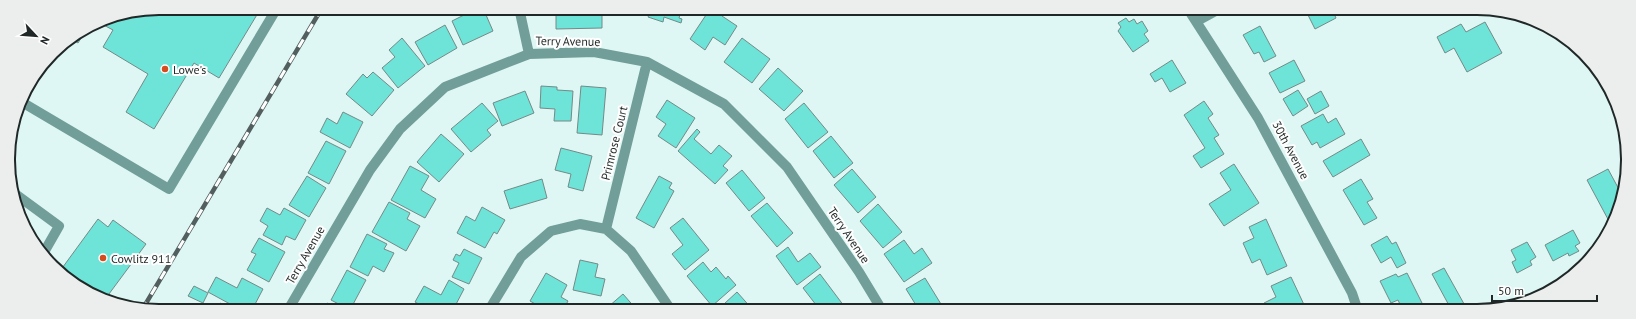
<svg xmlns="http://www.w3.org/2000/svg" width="1636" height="319" viewBox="0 0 1636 319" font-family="'PT Sans',sans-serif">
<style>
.building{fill:#6ee3d8;stroke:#748a87}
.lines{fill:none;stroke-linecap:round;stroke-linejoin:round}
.minor{stroke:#729e9a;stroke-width:10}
.rail-casing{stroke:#525f5e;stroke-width:4.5}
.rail{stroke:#fefefe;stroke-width:3;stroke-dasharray:9;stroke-linecap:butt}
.poi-dot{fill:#d54d1f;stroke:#fefefe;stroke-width:1.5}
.labels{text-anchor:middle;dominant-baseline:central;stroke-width:4;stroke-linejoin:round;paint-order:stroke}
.street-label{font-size:12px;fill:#1f2827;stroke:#fefefe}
.poi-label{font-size:12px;fill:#1f2827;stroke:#fefefe;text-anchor:start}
.rim{fill:none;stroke:#1f2827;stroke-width:2}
</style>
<rect width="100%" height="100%" fill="#dff7f4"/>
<path class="building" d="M160 8H261L219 78 194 63 154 129 126 112 148 74 103 47 113 30 98 22 102 19Z
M478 8H483L493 31 463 45 452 21Z
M556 8H602V28L556 29Z
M652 8H682L679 18 682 19 681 23 664 17 663 22 648 17Z
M710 9H724L726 10 722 16 737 26 725 45 713 37 705 50 690 39Z
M1305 9H1332L1336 18 1315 29Z
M1126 18 1129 22 1134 19 1137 24 1142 21 1148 31 1144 34 1149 41 1133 52 1118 31 1121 27 1118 23Z
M1485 22 1502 53 1467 72 1454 48 1445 53 1437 37 1461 24 1466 32Z
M445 25 457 48 428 65 415 42Z
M1260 26 1276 56 1264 62 1259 52 1254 54 1243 35Z
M86 30 78 43 72 39Z
M402 38 425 66 398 88 382 68 395 57 389 50Z
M742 38 770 59 752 83 724 62Z
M1172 60 1186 83 1170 92 1162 78 1155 82 1150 74Z
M1294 60 1305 81 1280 93 1269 73Z
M778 68 803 91 784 111 759 89Z
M373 72 394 90 372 116 346 94 363 74 367 78Z
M541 86 557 87V90L573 91 571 121H554L555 109 540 108Z
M581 86 606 88 602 135 577 133Z
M1298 90 1308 106 1293 116 1283 99Z
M525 91 534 113 502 126 493 103Z
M1321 91 1329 106 1315 114 1307 99Z
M667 100 695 118 676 148 658 136 666 124 656 117Z
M1204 101 1213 114 1208 118 1219 135 1214 138 1224 154 1201 168 1193 156 1205 148 1184 115Z
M482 103 498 121 487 130 491 135 471 152 451 129Z
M804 103 828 132 808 148 785 119Z
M343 112 363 122 350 148 320 132 327 118 337 124Z
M1323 114 1328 123 1336 118 1345 134 1320 148 1317 142 1312 145 1301 126Z
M697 129 700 132 694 139 711 154 719 145 732 156 723 166 728 170 715 184 678 151Z
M441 134 464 154 439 182 417 162Z
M831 136 853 163 834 178 813 151Z
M1361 139 1370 155 1333 177 1323 161Z
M326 141 346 151 329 184 308 173Z
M561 148 592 156 583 191 568 187 571 174 555 170Z
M1234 164 1259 203 1224 226 1209 204 1231 190 1220 173Z
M410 166 429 176 421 190 436 199 425 218 391 200Z
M852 169 876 197 858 213 834 185Z
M1608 169 1622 195 1617 205 1618 207 1614 220 1610 223 1587 180Z
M742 170 765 198 749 211 726 183Z
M307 176 326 188 309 217 289 205Z
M659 176 672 183 669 188 674 191 654 228 636 218Z
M542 179 547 198 510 209 504 191Z
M1361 179 1373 199 1367 202 1377 218 1364 225 1343 190Z
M389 202 410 213 407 219 420 226 406 251 372 232Z
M767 203 793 233 777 247 751 216Z
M878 204 902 232 883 248 860 221Z
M482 207 505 220 497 234 494 232 485 248 457 233 466 216 475 221Z
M267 208 280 215 284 208 306 220 295 240 286 236 282 245 263 235 268 226 260 221Z
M683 218 709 250 685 270 672 254 683 245 670 228Z
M98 219 108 227 113 220 146 244 106 298 84 291 60 271Z
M1266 219 1287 266 1267 275 1260 259 1252 263 1243 243 1254 238 1249 227Z
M1573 230 1580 243 1575 246 1579 251 1569 256 1568 253 1553 261 1545 245Z
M367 234 387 244 384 249 394 253 384 272 373 266 368 276 350 267Z
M1387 236 1392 244 1396 242 1406 263 1397 268 1391 257 1381 263 1371 245Z
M259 238 285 252 269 282 247 270 256 254 251 252Z
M904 240 914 254 922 248 932 263 904 282 884 254Z
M1527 242 1536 257 1530 261 1532 265 1517 273 1512 262 1516 260 1511 250Z
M788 247 798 262 810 253 821 267 797 285 776 256Z
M464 249 482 258 469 284 452 277 459 263 453 260 456 254 460 256Z
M580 260 598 264 595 277 605 279 601 296 573 290Z
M703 262 711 272 716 267 726 279 728 276 736 285 712 306 687 276Z
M1444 268 1468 311H1452L1432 274Z
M347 270 366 280 350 310 331 300Z
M546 273 567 285 561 297 568 301 563 310H546L530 301Z
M1407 273 1422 303 1403 311 1398 300 1391 303 1380 281 1396 274 1398 277Z
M820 274 844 306 839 310H820L803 288Z
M216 277 237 288 242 278 263 289 252 310H241L208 292Z
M1291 277 1307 311H1267L1264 303 1276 297 1271 286Z
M925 278 944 309 941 310H919L906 289Z
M449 280 464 289 453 310H430L415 302 424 286 441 295Z
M194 286 208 293 203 303 188 296Z
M737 292 753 310H729L724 304Z
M623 294 637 310H610L608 307Z
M220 303 232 310H217Z
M327 303 340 310H324Z
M196 305 203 310H193Z
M526 306 533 310H524Z"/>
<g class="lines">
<path class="minor" d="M519 8 529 54
M1188 9 1258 118 1352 293 1358 311
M1197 21 1219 9
M20 101 169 189 277 8
M14 193 59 226 43 254
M606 229 647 62
M288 310 370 170 400 129 445 87 529 54 594 52 647 62 724 104 787 167 859 272 882 310
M489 310 521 257 551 231 580 224 606 229 631 251 671 310"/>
<defs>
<path id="rail" d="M142 310 322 8"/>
</defs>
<use href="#rail" class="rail-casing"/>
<use href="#rail" class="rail"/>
</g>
<g class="poi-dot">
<circle cx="165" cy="69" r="4"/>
<circle cx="103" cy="258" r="4"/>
</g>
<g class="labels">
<g class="street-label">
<text transform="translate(568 41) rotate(1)">Terry Avenue</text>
<text transform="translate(614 143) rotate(-76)">Primrose Court</text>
<text transform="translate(1291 150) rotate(62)">30th Avenue</text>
<text transform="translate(849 235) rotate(56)">Terry Avenue</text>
<text transform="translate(305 255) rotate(-60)">Terry Avenue</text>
</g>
<g class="poi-label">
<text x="173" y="69">Lowe's</text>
<text x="111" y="258">Cowlitz 911</text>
</g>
</g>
<path d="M0 0H1636V319H0ZM159 15H1477A144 144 0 0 1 1621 159V160A144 144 0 0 1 1477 304H159A144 144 0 0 1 15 160V159A144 144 0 0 1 159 15Z" fill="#eceded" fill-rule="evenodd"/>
<path class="rim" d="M159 15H1477A144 144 0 0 1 1621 159V160A144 144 0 0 1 1477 304H159A144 144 0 0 1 15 160V159A144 144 0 0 1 159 15Z"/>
<g transform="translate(36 36) rotate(116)" stroke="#fefefe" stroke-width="3" paint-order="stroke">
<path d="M0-3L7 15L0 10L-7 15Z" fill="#1f2827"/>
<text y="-6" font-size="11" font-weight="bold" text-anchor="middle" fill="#1f2827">N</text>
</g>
<path d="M1492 295v6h105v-6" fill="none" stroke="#1f2827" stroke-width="2"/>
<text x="1498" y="295" font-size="12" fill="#1f2827" stroke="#fefefe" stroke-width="3" paint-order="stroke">50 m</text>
</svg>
